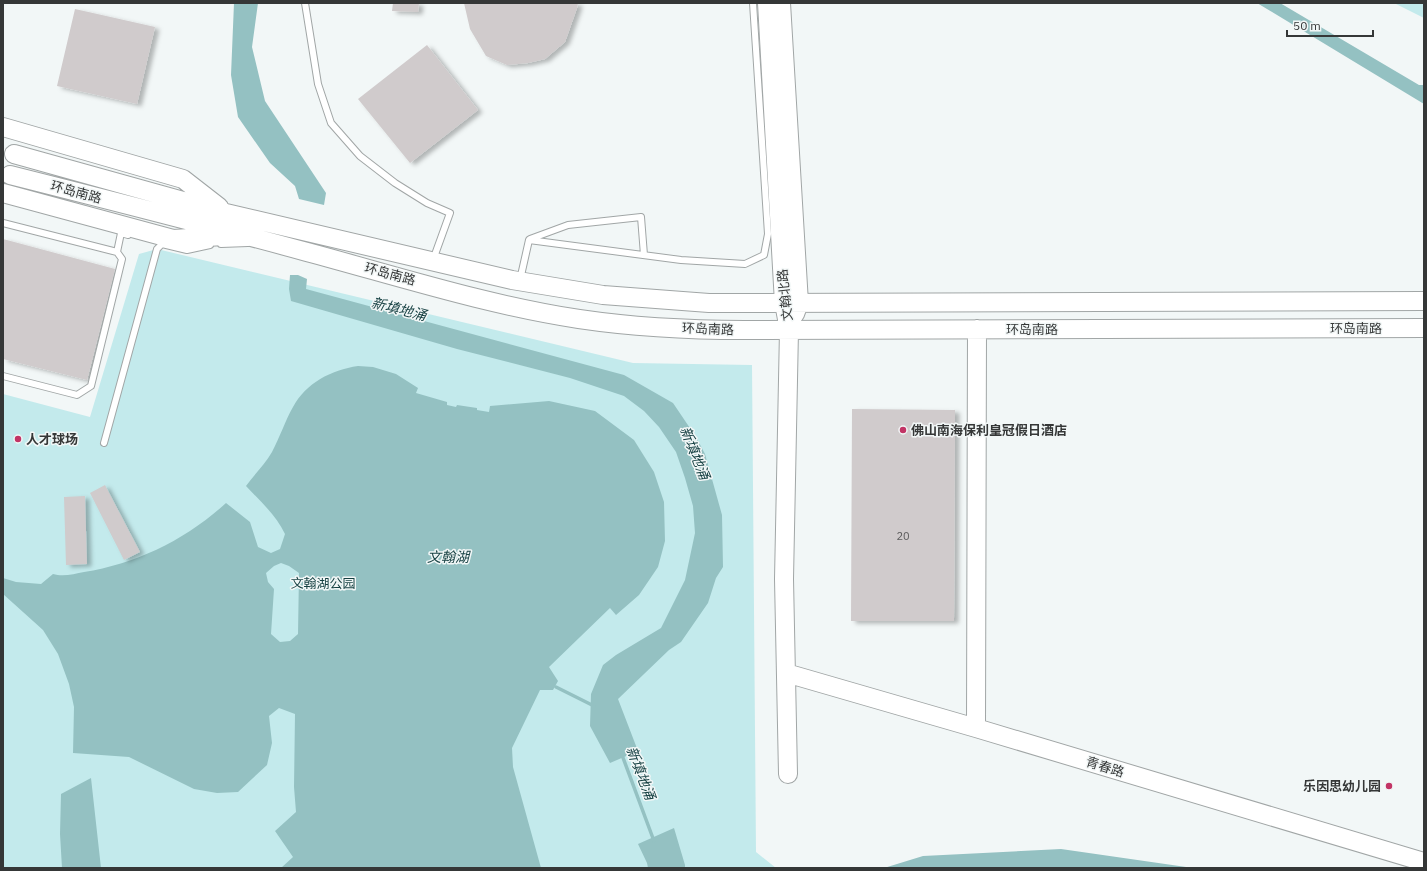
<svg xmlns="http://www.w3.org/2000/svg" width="1427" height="871" viewBox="0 0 1427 871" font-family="'IBM Plex Sans','Noto Sans SC',sans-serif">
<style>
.green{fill:#c3eaec}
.water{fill:#94c1c2;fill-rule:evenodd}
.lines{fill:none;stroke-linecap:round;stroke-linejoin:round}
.stream{stroke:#94c1c2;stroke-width:3.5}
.building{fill:#d0cbcc;filter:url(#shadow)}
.lane-casing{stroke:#a1a6a6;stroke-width:8}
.secondary-casing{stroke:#a1a6a6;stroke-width:20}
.lane{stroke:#fff;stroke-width:6}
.secondary{stroke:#fff;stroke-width:18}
.poi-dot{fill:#c23465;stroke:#f2f7f7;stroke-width:1.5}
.labels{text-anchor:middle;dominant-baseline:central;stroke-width:3;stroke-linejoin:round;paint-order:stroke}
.number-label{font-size:11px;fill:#5c5c5c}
.street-label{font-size:13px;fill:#353737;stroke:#f2f7f7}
.poi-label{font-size:13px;font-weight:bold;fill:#353737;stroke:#f2f7f7;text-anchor:start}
.park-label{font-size:13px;fill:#143f40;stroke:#f2f7f7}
.water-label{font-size:14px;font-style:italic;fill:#194345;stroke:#f2f7f7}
</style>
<defs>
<filter id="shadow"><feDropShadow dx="4.5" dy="2.5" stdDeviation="2" flood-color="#0004"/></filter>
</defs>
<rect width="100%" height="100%" fill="#f2f7f7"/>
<path class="green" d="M1394 3H1424V18Z
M157 249 633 363 752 365 756 852 776 868H3V394L90 417 139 254Z"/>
<path class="water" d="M234 3H258L252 47 265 101 326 193 324 205 299 199 295 186 270 163 238 117 231 75Z
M1257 3H1280L1419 85H1424V104Z
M290 275H298L307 279 306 289 624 375 673 403 696 437 705 454 722 515 723 567 716 578 708 603 681 642 669 650 618 699 638 751 610 763 590 726 591 694 603 665 616 655 661 628 685 580 695 533 693 506 685 478 676 452 659 427 644 411 624 396 570 378 457 349 291 301 289 289Z
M358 366 373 367 396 374 418 388 416 393 447 402V405L456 407 457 405 477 408V410L489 412 490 406 549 401 595 411 634 440 654 472 664 502 665 541 658 567 639 595 616 615 610 608 549 667 558 681 553 690H540L512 748 513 767 541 868H281L293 857 275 831 296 812 294 787 295 714 279 708 269 716 272 743 267 765 238 792 217 793 194 789 129 757 73 753 74 707 69 684 58 654 43 630 3 594V578L16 582 41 584 53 574C63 577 74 574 84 572 136 564 187 539 226 503L250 522 258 547 271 553 280 549 285 534C276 515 260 501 246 486 254 475 265 464 272 452 280 437 285 421 293 407 306 383 331 370 358 366ZM281 563 289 566 299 573 298 634 290 641 280 642 271 634 274 589 268 582 266 573 274 566Z
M91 778 101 868H62L60 834 61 794Z
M674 828 685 865V868H648L647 863 638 844Z
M1061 849 1193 868H884L923 856Z"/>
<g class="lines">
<path class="stream" d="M556 687 594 706
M622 755 654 841"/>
</g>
<path class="building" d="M393 3H419L418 12 392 11Z
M464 3H578L577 8 565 42 545 59 528 63 507 65 486 56 470 29Z
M75 9 155 27 137 104 57 86Z
M427 45 478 110 410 163 358 99Z
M3 239 115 269 87 380 3 359Z
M852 409 955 410 954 621H851Z
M105 485 140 552 124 560 90 493Z
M85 496 87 564 66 565 64 497Z"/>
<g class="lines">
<defs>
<path id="lane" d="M305 3 318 84 331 123 360 156 395 183 427 203 450 213 433 260
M3 223 117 252 122 259 91 386 77 395 3 376
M530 239 568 225 641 217 644 255
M221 244 248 243
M117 252 121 233 128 235
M520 280 529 240 681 260 745 264 764 255 768 234 753 3
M104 443 157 249 162 244 187 250 210 245"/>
<path id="secondary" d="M767 3 784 303 789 330 784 579 788 774
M781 3 799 303 795 314
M3 127 183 179 219 207
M14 154 226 213 512 280 603 295 709 303H761L1424 301
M10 175C109 200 208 225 307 252 397 276 487 305 579 319 633 327 689 330 744 330L1424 328
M3 193 173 239 224 236
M786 673 976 728 1424 862
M976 728 977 329"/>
</defs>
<use href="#lane" class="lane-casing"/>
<use href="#secondary" class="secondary-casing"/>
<use href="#lane" class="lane"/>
<use href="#secondary" class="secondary"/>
</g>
<g class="poi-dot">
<circle cx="903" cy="430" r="4"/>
<circle cx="18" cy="439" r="4"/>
<circle cx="1389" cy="786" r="4"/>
</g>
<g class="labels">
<g class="number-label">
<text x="903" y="536">20</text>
</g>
<g class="street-label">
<text transform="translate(76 192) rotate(15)">环岛南路</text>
<text transform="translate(390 274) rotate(15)">环岛南路</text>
<text transform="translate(785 295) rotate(-96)">文翰北路</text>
<text x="1356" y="328">环岛南路</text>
<text transform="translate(708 329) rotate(2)">环岛南路</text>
<text x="1032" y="329">环岛南路</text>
<text transform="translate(1105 767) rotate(17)">青春路</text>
</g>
<g class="poi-label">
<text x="911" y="430">佛山南海保利皇冠假日酒店</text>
<text x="26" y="439">人才球场</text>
<text x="1381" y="786" text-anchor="end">乐因思幼儿园</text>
</g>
<g class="park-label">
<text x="323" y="583">文翰湖公园</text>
</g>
<g class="water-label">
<text transform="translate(399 309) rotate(14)">新填地涌</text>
<text transform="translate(695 453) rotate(68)">新填地涌</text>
<text x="448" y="557">文翰湖</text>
<text transform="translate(641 773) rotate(69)">新填地涌</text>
</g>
</g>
<rect width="1427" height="871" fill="none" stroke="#353737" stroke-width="8"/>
<path d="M1287 30v6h86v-6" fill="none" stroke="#353737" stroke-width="2"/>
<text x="1293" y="30" font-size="12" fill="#353737" stroke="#f2f7f7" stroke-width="3" paint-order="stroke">50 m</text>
</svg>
